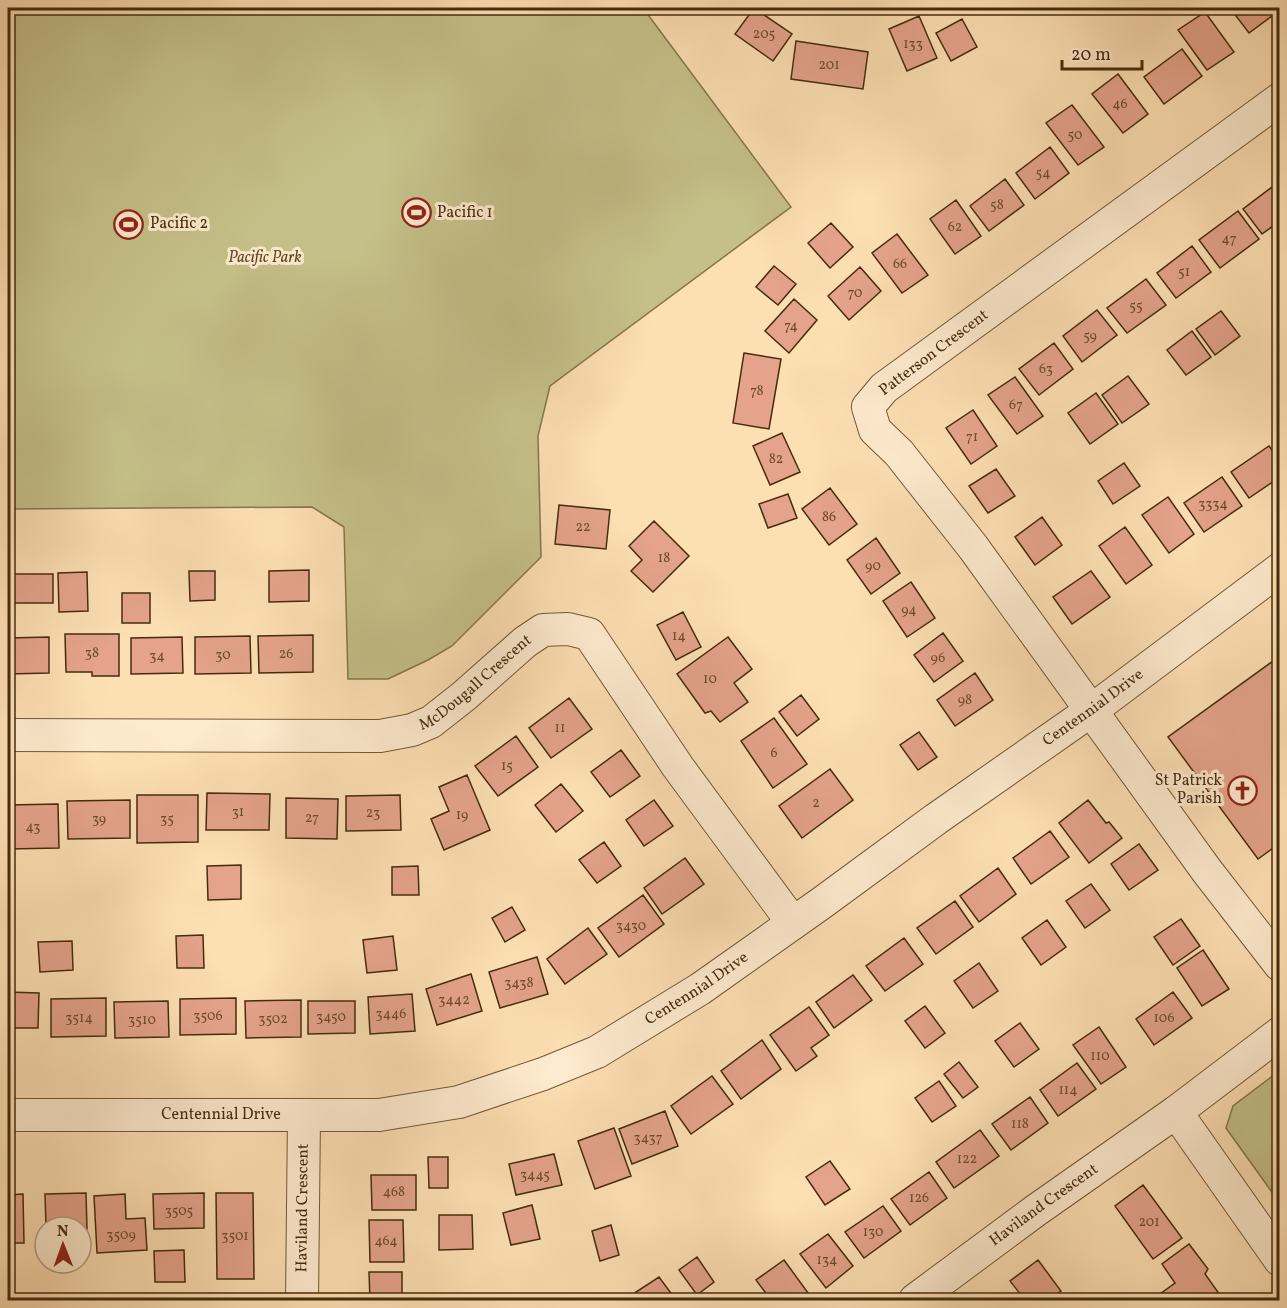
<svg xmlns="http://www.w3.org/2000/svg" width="1287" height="1308" viewBox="0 0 1287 1308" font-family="Vollkorn,serif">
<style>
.green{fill:#c5c089;stroke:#85764a;stroke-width:1.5}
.building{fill:#e4a38a;stroke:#452c0c;stroke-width:1.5}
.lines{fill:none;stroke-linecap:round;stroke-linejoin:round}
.street-casing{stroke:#735936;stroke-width:34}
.street{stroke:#feeace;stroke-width:32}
.labels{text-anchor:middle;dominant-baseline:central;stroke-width:6;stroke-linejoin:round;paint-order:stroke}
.number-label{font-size:14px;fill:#6d4a2c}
.poi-label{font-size:16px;fill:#452c0c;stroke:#feeace;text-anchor:start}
.park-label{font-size:16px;font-style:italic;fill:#5f4a25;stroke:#feeace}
.street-label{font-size:16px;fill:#452c0c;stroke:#feeace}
</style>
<rect width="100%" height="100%" fill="#fddfb4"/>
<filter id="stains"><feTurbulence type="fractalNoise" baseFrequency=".00333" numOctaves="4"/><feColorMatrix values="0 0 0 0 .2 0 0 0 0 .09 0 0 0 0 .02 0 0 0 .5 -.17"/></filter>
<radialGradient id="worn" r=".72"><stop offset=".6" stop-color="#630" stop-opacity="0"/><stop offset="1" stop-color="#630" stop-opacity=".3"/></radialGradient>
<path class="green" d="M8 8H643L791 207 550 386 538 436 541 557 452 646 428 660 388 679H348L344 527 312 507 8 509Z
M1279 1071V1202L1226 1128 1233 1106Z"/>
<path class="building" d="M754 8 792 34 773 61 735 34Z
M1230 8H1272L1276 13 1249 33Z
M1205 12 1234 52 1207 70 1178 30Z
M919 16 937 58 907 71 889 29Z
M962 19 977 47 951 61 936 33Z
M796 41 868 52 863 89 791 79Z
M1182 49 1202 76 1164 104 1144 77Z
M1118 74 1148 114 1123 133 1092 94Z
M1072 105 1104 147 1078 165 1046 123Z
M1050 147 1069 173 1035 199 1016 173Z
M1005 179 1024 205 989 231 970 206Z
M1280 181V221L1262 234 1243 209Z
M956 200 981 236 955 254 930 219Z
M1238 211 1259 239 1220 268 1199 240Z
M831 223 853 247 830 268 808 243Z
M897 234 928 275 902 293 872 253Z
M1192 246 1211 272 1176 298 1157 273Z
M774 266 796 284 778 305 756 287Z
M860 267 881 291 849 320 828 296Z
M1146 279 1166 305 1127 333 1107 308Z
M794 299 817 320 789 353 765 331Z
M1097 310 1117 335 1082 362 1063 336Z
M1221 311 1240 336 1215 355 1196 329Z
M1192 331 1211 357 1186 375 1167 350Z
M1054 343 1073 369 1039 395 1019 369Z
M744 353 781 359 769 429 733 423Z
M1128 376 1149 404 1122 423 1102 395Z
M1015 377 1043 416 1017 434 988 395Z
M1096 393 1118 424 1090 444 1068 413Z
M973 410 997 446 971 464 946 428Z
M782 433 800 472 770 485 753 446Z
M1269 446 1280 461V477L1249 498 1231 472Z
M1124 463 1140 486 1113 504 1098 481Z
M996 469 1015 496 988 513 969 486Z
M1222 477 1242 506 1204 532 1184 503Z
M830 488 857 524 829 545 802 509Z
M788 494 797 518 768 528 759 504Z
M1168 497 1194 534 1169 553 1142 515Z
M559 505 610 510 606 549 555 544Z
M1042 517 1062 545 1035 565 1015 537Z
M654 521 689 556 653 592 631 571 642 560 629 546Z
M1125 527 1152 565 1126 584 1099 546Z
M876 538 900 573 871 594 847 560Z
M309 570V601L269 602V571Z
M189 571H215V600L190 601Z
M1091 571 1110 597 1072 624 1053 597Z
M87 572 88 611 59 612 58 573Z
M14 574H53V603H14Z
M911 582 935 618 907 637 883 601Z
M122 593H150V623H122Z
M683 612 701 647 676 660 657 625Z
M943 633 963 661 934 682 914 655Z
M65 634H119V676H92V672H66Z
M313 635V672L259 673 258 636Z
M250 636 251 673 195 674V637Z
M49 637V673L8 674V638Z
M182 637 183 673 131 674V638Z
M728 637 752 669 734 683 748 702 720 722 711 711 705 713 677 674Z
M1280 656V843L1258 859 1168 737Z
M975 673 993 700 955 726 937 700Z
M801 695 819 719 797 736 779 712Z
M569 698 592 729 551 758 529 728Z
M774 718 807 764 773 788 741 741Z
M919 732 937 757 918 770 900 745Z
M516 736 538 767 498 796 475 766Z
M621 750 640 776 610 797 591 772Z
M830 769 853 800 802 838 779 806Z
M467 775 490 830 444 850 431 819 449 811 439 787Z
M561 784 583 811 556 832 535 805Z
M207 793 270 794 269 830H206Z
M137 795H198V842L137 843Z
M400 795 401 830 346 831V796Z
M286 798 338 799 337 839 286 838Z
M130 800V838L68 839 67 801Z
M654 800 673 826 644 846 626 820Z
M1088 800 1106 823 1109 822 1122 838 1089 863 1059 823Z
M58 804 59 848 8 849V805Z
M1050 831 1069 857 1031 884 1013 858Z
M604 842 621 866 597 883 579 860Z
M1139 844 1158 870 1129 890 1111 864Z
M685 858 704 884 662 914 644 888Z
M241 865V899L208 900 207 866Z
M418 866 419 895H392V867Z
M998 868 1016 894 979 922 960 896Z
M1091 884 1110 910 1085 928 1066 901Z
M643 895 664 924 619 957 598 928Z
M955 901 973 927 936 954 917 928Z
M512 907 525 930 505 942 492 918Z
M1181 919 1200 946 1173 965 1154 937Z
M1047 920 1066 947 1041 965 1022 938Z
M588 928 607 954 565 984 547 959Z
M203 935 204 968H177L176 936Z
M393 936 397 970 367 973 363 940Z
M904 938 923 964 885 991 866 966Z
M72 941 73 970 40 972 38 942Z
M1203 950 1229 989 1202 1006 1177 968Z
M537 957 548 994 500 1008 489 972Z
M979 963 998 991 973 1008 954 981Z
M471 974 482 1011 437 1025 426 989Z
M853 975 872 1000 834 1028 816 1002Z
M8 992 39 993 38 1028H8Z
M1173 992 1192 1018 1154 1045 1136 1019Z
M412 994 415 1031 370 1034 368 997Z
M106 998V1036L51 1037V999Z
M236 998V1034L180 1035V999Z
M301 1000V1037L246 1038 245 1001Z
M168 1001 169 1037 115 1038 114 1002Z
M308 1001H355V1033L308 1034Z
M925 1006 945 1033 925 1048 905 1021Z
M809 1007 829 1035 811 1048 817 1056 796 1071 770 1035Z
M1020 1023 1039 1049 1014 1067 995 1041Z
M1099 1027 1126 1067 1101 1084 1073 1045Z
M762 1040 781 1069 741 1099 721 1071Z
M959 1062 978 1087 963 1098 944 1074Z
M1077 1063 1096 1089 1058 1116 1040 1090Z
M712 1076 733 1104 691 1134 671 1106Z
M939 1081 956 1106 932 1122 915 1098Z
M1030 1097 1048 1123 1011 1150 992 1124Z
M665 1111 678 1146 632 1164 619 1129Z
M614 1128 631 1176 595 1189 578 1141Z
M980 1130 999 1156 954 1188 936 1162Z
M554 1154 562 1185 516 1195 509 1164Z
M428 1157H448V1188H429Z
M830 1161 850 1189 825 1205 806 1177Z
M929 1172 947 1198 910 1225 891 1199Z
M371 1175H416V1210H372Z
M1143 1185 1182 1238 1153 1259 1115 1206Z
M86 1193 87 1229H81V1227H46L45 1194Z
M204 1193V1228L154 1229 153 1194Z
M216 1193H253L254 1279H217Z
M23 1194 24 1243H8V1195Z
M125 1194 126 1219 145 1218 147 1250 97 1253 94 1196Z
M532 1205 540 1239 511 1245 503 1213Z
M883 1206 901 1231 864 1258 845 1232Z
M439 1215H472L473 1249 439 1250Z
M369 1220H403L404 1262H370Z
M611 1225 619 1255 600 1261 592 1231Z
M828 1234 853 1266 826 1288 800 1254Z
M1189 1244 1208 1269 1205 1274 1220 1295 1213 1300H1154L1153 1299 1175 1283 1162 1264Z
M184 1250 185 1282H155L154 1251Z
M8 1257H10V1272H8Z
M697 1257 714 1282 697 1295 679 1270Z
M784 1260 811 1297 806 1300H771L756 1280Z
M1038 1260 1061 1291 1048 1300H1025L1010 1281Z
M369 1272H402V1300H370Z
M659 1277 676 1300H638L633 1294Z"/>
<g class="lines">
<defs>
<g id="street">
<path d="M1280 99 884 388 868 407 875 430 899 453 973 547 1207 871 1280 965"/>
<path id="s1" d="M8 735 380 736 412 730 431 722 464 696 525 642 543 630 568 629 589 634 678 767 793 923"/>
<path d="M1176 1112 1280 1260"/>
<path id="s2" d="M8 1115H379L459 1102 543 1074 597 1052 700 989 823 902 936 819 1092 710 1280 569"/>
<path id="s3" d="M302 1300 304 1116"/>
<path id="s4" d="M915 1300 1035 1211 1176 1112 1280 1033"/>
</g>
</defs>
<use href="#street" class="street-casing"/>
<use href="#street" class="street"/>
</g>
<defs>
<symbol id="stadium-ring" viewBox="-11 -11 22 22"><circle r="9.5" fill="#feeace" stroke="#8f2418" stroke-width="1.5"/><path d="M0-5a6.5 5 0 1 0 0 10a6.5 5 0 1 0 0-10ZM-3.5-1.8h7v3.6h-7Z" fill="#8f2418"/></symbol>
<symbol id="church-ring" viewBox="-11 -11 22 22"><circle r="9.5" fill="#feeace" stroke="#8f2418" stroke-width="1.5"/><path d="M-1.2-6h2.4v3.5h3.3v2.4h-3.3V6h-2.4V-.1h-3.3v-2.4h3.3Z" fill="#8f2418"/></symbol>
</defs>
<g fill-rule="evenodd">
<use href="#stadium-ring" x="400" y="196" width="33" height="33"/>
<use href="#stadium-ring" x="112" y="208" width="33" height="33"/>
<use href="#church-ring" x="1226" y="774" width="33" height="33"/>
</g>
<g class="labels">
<g class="number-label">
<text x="764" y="34">205</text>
<text x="913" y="44">133</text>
<text x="829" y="65">201</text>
<text x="1120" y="104">46</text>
<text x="1075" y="135">50</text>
<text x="1043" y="173">54</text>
<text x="997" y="205">58</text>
<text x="955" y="227">62</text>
<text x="1229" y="239">47</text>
<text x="900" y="264">66</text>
<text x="1184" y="272">51</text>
<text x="855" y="293">70</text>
<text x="1136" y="306">55</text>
<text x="791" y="326">74</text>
<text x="1090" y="336">59</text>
<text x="1046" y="369">63</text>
<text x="757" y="391">78</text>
<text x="1016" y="405">67</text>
<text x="972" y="437">71</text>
<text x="776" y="459">82</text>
<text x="1213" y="504">3334</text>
<text x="829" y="517">86</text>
<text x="583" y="527">22</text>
<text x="664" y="558">18</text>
<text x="873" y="566">90</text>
<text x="909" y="610">94</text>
<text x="679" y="636">14</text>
<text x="92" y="653">38</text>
<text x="286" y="654">26</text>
<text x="223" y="655">30</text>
<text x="157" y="656">34</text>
<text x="938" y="658">96</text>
<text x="710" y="679">10</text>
<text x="965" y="700">98</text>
<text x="560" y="728">11</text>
<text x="774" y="753">6</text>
<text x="507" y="766">15</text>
<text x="816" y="803">2</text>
<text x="238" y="812">31</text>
<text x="373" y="813">23</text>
<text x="462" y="815">19</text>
<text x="312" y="818">27</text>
<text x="99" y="819">39</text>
<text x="167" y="819">35</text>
<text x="33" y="827">43</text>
<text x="631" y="926">3430</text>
<text x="519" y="983">3438</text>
<text x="454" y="1000">3442</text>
<text x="391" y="1014">3446</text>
<text x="208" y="1016">3506</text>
<text x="331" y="1017">3450</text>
<text x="79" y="1018">3514</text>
<text x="1164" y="1018">106</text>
<text x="273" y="1019">3502</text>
<text x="142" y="1020">3510</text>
<text x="1100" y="1056">110</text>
<text x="1068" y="1090">114</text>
<text x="1020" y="1124">118</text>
<text x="648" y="1138">3437</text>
<text x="967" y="1159">122</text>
<text x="535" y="1175">3445</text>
<text x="394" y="1192">468</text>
<text x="919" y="1198">126</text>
<text x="179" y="1211">3505</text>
<text x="1149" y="1222">201</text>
<text x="873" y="1232">130</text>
<text x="121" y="1235">3509</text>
<text x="235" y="1236">3501</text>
<text x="386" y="1241">464</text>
<text x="827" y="1260">134</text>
</g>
<g class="poi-label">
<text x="437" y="213">Pacific 1</text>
<text x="150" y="224">Pacific 2</text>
<text x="1222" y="781" text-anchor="end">St Patrick<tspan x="1222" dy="18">Parish</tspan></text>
</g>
<g class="park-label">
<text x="265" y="258">Pacific Park</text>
</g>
<g class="street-label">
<text transform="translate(934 353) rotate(-37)">Patterson Crescent</text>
<text stroke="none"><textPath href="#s1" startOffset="484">McDougall Crescent</textPath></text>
<text stroke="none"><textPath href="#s2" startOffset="1203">Centennial Drive</textPath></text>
<text stroke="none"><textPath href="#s2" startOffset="717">Centennial Drive</textPath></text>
<text stroke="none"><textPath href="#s2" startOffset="213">Centennial Drive</textPath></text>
<text stroke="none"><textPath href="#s4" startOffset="160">Haviland Crescent</textPath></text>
<text stroke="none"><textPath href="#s3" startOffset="92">Haviland Crescent</textPath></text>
</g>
</g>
<rect width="1287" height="1308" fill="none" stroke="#fddfb4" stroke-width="30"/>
<rect x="9" y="9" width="1269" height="1290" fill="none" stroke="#452c0c" stroke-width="3"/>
<rect x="15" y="15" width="1257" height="1278" fill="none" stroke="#452c0c" stroke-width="1.5"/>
<g transform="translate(63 1245) rotate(359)"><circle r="28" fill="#feeace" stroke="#b49e80" stroke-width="1.5"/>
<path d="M0-4.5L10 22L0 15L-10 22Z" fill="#8f2418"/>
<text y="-9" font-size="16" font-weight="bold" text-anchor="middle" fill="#452c0c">N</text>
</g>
<path d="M1062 60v9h80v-9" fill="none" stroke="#452c0c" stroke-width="3"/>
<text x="1071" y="60" font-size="18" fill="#452c0c" stroke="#feeace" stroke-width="4.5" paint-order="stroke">20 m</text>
<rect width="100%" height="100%" filter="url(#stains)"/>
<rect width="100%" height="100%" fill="url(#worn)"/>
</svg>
